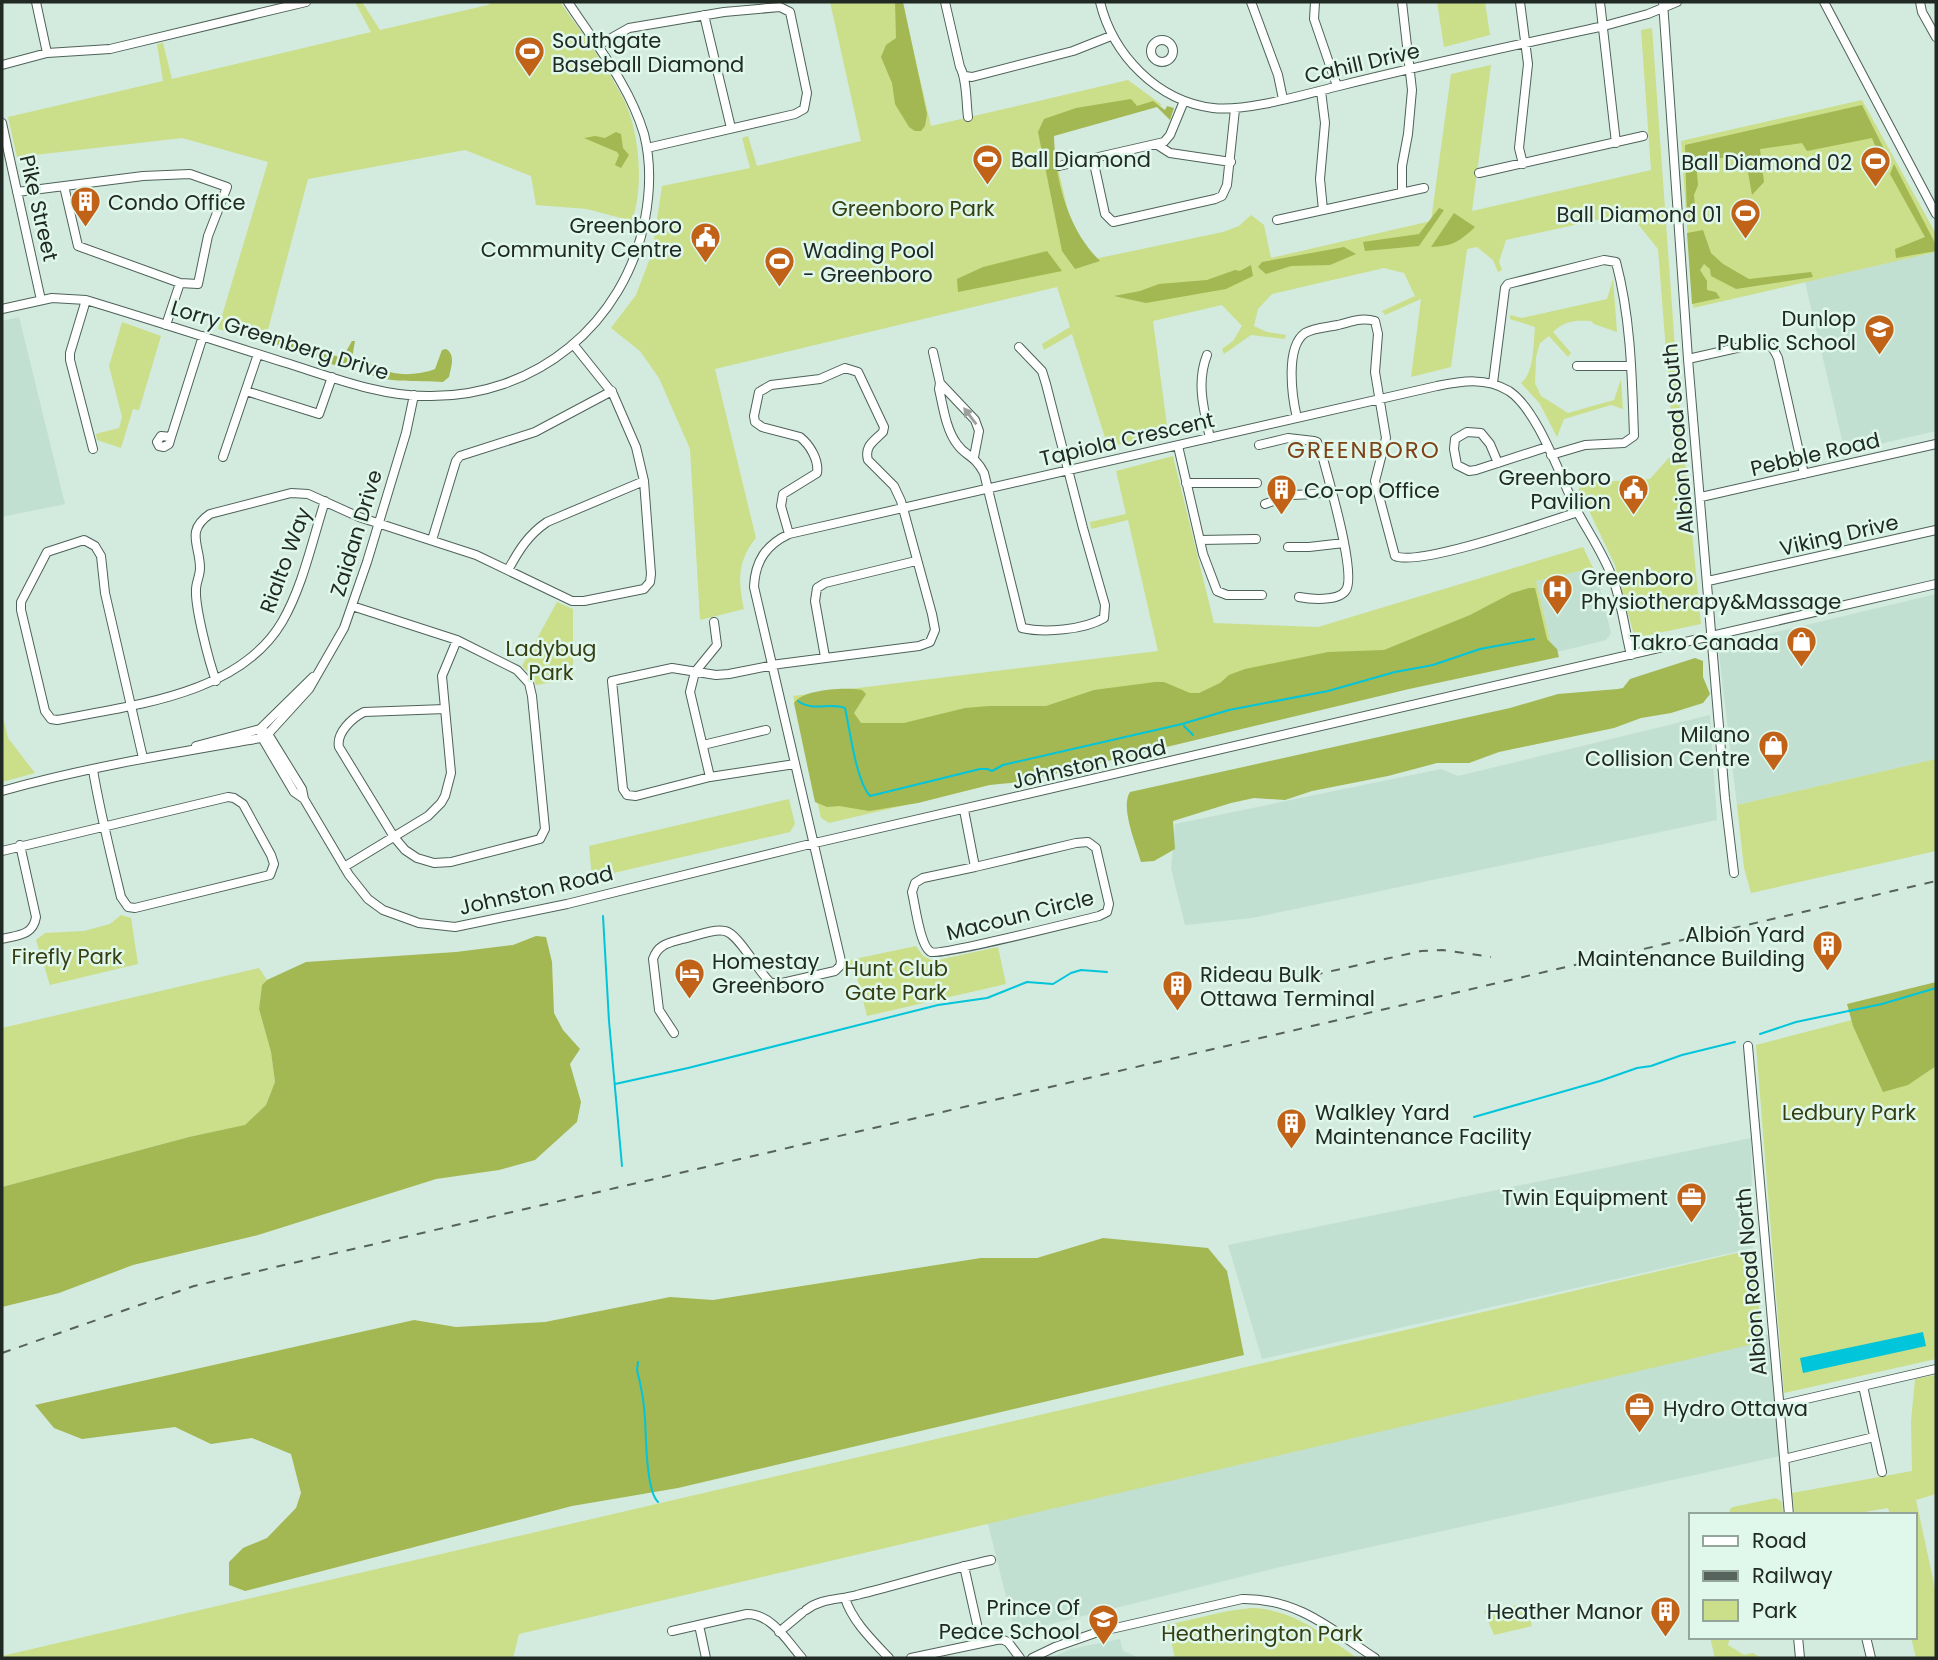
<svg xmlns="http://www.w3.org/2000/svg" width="1938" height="1660" viewBox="0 0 1938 1660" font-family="Poppins,sans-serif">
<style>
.built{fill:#c2e0d1}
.green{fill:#cbde89}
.forest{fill:#a3b752}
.water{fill:#01c5da}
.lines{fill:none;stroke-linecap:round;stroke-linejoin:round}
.stream{stroke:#01c5da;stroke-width:2}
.minor-casing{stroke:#4e6259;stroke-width:10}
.minor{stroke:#fff;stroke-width:8}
.rail{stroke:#56625c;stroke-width:2;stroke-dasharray:9 9;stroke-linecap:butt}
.oneway{fill:#9b9f9d}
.labels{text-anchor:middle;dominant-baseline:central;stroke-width:5;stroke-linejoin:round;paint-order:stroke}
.poi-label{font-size:21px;fill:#212925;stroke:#e0f7eb;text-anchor:end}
.street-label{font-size:21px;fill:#212925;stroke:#e0f7eb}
.park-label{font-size:21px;fill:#363e14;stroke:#e0f7eb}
.neighbourhood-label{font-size:23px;letter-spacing:2px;fill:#7e4216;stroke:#e0f7eb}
</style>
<rect width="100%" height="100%" fill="#d3eade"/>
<path class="built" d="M1936 252V431L1845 452 1805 282Z
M19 317 65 504 2 517V321Z
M1593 568 1597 576 1611 633 1606 640 1553 653 1536 581Z
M1936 594V759L1737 805 1718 646Z
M1710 715 1717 820 1252 918 1185 925 1171 868 1175 824 1441 769 1458 776Z
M1751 1138 1753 1248 1262 1359 1228 1245Z
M1771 1334 1780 1456 1276 1568 1015 1633 987 1520Z
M1120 1639 1123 1651 1140 1658H1050L1071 1649Z"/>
<path class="green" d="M355 2H362L380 30 488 5 492 2H560C582 33 605 64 623 98 640 132 644 186 632 221L587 209 536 205 531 176 465 150 308 179 265 341 218 329 268 162 182 138 17 157 8 117 163 81 157 44 163 43 172 79 371 32Z
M830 2H902L931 126 1128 80 1162 105 1049 130 1080 262 1223 232 1239 226 1251 215 1264 225 1271 258 1431 221 1451 74 1491 65 1472 211 1651 170 1641 30 1652 28 1678 390 1701 624 1644 636 1634 635 1615 565 1579 490 1580 483 1650 479 1674 452 1658 249 1629 213 1506 240 1499 262 1502 270 1498 272 1493 260 1477 247 1467 249 1451 367 1411 377 1421 299 1385 315 1382 311 1415 296 1404 273 1384 268 1272 294 1258 309 1254 326 1267 332 1286 335 1285 339 1251 335 1224 354 1222 349 1233 341 1242 326 1222 305 1153 321 1168 433 1108 447 1072 334 1044 350 1042 344 1070 327 1057 287 715 369 756 538C737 561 738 582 744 609L700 620 690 449 659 378 640 351 611 328 636 295 652 253 662 186 750 168 742 138 748 136 757 166 861 141Z
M1437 2H1485L1490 35 1444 47Z
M1862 100 1936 234V252L1693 308 1681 141Z
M1613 279 1617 332 1594 324 1591 321C1575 320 1564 321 1553 332L1571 353 1568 357 1549 336 1540 343 1536 357 1535 383 1541 396 1568 413 1614 400 1621 379 1623 409 1611 405 1564 419 1557 437 1540 404 1521 383C1535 372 1533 344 1535 327L1510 319V315L1522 318 1607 299Z
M122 322 161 336 139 410 133 409 121 448 97 440 96 434 119 428 122 417 109 366Z
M1173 456 1214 623 1318 627 1583 547 1593 568 1536 581 1553 653 829 823 821 818 793 696 1158 651 1128 520 1091 529 1090 522 1126 514 1116 471Z
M557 602 573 609V679L536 685 531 675 522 666Z
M2 713 8 738 35 773 2 782Z
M1936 759V851L1751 893 1744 868 1737 805Z
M789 799 795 824 790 832 592 878 589 846Z
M121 915 131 918 138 964 50 985 36 940 45 933 84 931 110 924Z
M916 946 923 956 933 961 998 947 1006 984 867 1016 855 969 848 966 850 960Z
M259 968 267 980 262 985 259 1009 271 1052 275 1082 266 1105 245 1126 189 1137 2 1187V1028Z
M1936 998V1359L1784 1393 1756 1045Z
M1754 1249 1762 1342 519 1634 513 1658H2V1656Z
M1936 1375V1494L1916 1500 1936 1593V1658H1916L1911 1637H1915V1515H1890L1888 1508 1847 1515H1795L1792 1493 1912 1471 1911 1421 1915 1379Z
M1776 1498 1782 1502 1783 1515H1729L1730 1509 1733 1507Z
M1518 1605 1527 1610 1532 1626 1494 1635 1484 1611Z
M1251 1608C1294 1609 1324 1635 1357 1658H1175L1167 1625 1228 1611Z
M1710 1637H1730L1728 1645 1744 1655 1753 1653 1761 1658H1715Z"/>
<path class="forest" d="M895 2H903L927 114 925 126 921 131H915L909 127 895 104 892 83 881 57 886 45 896 38Z
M1131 99 1137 106 1153 101 1165 110 1167 106 1174 108 1170 120 1157 107 1054 136C1055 180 1068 230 1100 261L1075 269 1062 251 1038 132 1044 119 1076 108Z
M1862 105 1889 159 1870 162 1868 156 1876 148 1872 138 1807 151 1802 143 1760 149 1764 182 1752 195 1745 155 1696 161 1698 185 1694 195 1696 218 1687 219 1685 145Z
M616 132 621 134 623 148 629 155 621 168 615 165 619 155 617 152 584 138 595 136 605 138Z
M1894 164 1936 245V251L1896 258 1895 249 1925 237 1890 174Z
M1439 208 1444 210 1419 246 1365 251 1363 242 1419 234Z
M1454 213 1475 227C1459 242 1453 246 1431 247Z
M1703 230 1711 253 1723 264 1749 279 1811 272 1813 277 1736 289 1711 276 1710 269 1704 264 1700 270 1707 281V290L1716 292 1720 298 1692 304 1687 233Z
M1344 247 1356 254 1330 265 1291 266 1266 274 1258 267 1262 262Z
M1047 251 1062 271 958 292 957 279 983 267Z
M1251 265 1253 276 1226 289 1146 303 1114 296 1140 291 1159 284 1207 280 1235 270 1240 271Z
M275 337 339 357 344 355 352 341H355L351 364 341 367 328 363 315 355 275 344 273 340Z
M446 349C456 355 451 367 449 377L443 382C423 380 371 385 362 367L363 362 367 360 370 361 373 369C380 368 383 370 390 372 403 376 422 374 435 369L442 350Z
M1529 588H1535L1547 639 1557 649 1559 657 1409 689 1020 782 989 785 918 803 869 811 839 806 827 807 815 802 794 703C804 689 845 687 862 690L866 694 854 713 861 723H904L965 708 989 706H1046L1094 690 1155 682H1164L1190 693H1199L1220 683 1229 675 1245 669 1328 652 1384 650 1470 615 1512 593Z
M1695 658 1703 661V677L1710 694 1703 703 1671 713 1641 718 1614 728 1499 752 1469 763H1437L1388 776 1312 791 1285 800 1254 798 1231 803 1173 821 1175 849 1154 861 1141 862C1136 844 1120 807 1130 792L1510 708 1558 694 1618 689 1623 688 1630 679Z
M536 936 546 937 552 962 554 1013 563 1030 580 1049 570 1064 581 1102 577 1122 535 1160 499 1170 436 1179 258 1235 133 1265 59 1293 2 1307V1187L189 1137 245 1125 266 1105 275 1082 271 1052 259 1009 262 985 267 980 306 962 456 952 513 945Z
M1936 982V1066L1908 1085 1883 1092 1853 1026 1847 1004Z
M1103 1238 1208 1248 1227 1271 1244 1355 678 1488 572 1506 245 1591 229 1585V1562L243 1548 267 1538 296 1508 301 1493 291 1454 252 1438 211 1444 175 1427 82 1439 54 1428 35 1405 414 1320 456 1327 545 1322 670 1297 713 1300 981 1258H1037Z"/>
<path class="water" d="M1923 1332 1926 1346 1803 1373 1800 1358Z"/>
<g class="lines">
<path class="stream" d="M798 701C813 712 830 702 845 708 850 730 856 781 870 796L980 769H987L992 771 1003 765 1182 724 1229 710 1328 691 1395 672 1433 665 1480 649 1534 639
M1184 726 1193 735
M603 916 609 1021 622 1166
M1760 1034 1796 1022 1882 1004 1936 988
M615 1084 688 1068 938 1005 987 998 1027 982 1053 984 1071 973 1081 970 1107 972
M1474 1117 1600 1081 1637 1068 1651 1066 1682 1055 1735 1042
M638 1362 637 1370C641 1385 644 1402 645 1418 646 1436 646 1491 658 1502"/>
<defs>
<path id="minor" d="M36 2 47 53
M945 2 960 67C967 79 966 102 968 117
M1100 2C1113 55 1157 101 1213 108 1246 112 1306 94 1339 86 1427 64 1516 45 1604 26L1648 14 1677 2
M1251 2 1278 75 1283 99
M1315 2 1314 19 1337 86
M1520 2 1528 64 1519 148 1523 164
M1600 2 1616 143
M1663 2 1688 359 1725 798 1734 873
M1824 2 1936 214
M1920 2 1922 12 1936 37
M704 15 731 128
M1151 51a11 11 0 1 1 22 0a11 11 0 1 1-22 0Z
M597 46 629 28 724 12 780 7 790 12 807 93 804 109 795 114 647 148
M2 65 47 53 110 49 306 2
M965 76 972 77 1073 51 1111 36
M1321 91 1325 123 1320 179 1323 210
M2 123 41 300
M1156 144 1170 153 1231 162
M1093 159 1105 214 1113 222 1215 199 1222 196 1227 185 1235 109
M1059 166 1164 142 1170 135 1184 101
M1479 173 1643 136
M17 192 143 176 190 174 227 187 208 236 198 284 180 283 78 246 64 186
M1402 192V166L1408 134 1412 90 1402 2
M1277 220 1424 188
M86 300 70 353V360L93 449
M2 309 52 298 86 300C152 320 217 341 283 362 329 376 378 396 427 396 535 398 625 324 645 219 650 192 651 161 644 134 629 84 596 45 568 2
M166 325 180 283
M933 352 940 383 939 389C943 406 946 430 957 444 966 457 974 454 984 473L1022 628C1044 633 1084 630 1104 618L1105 605 1083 528 1046 384 1042 371 1019 347
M1207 355C1196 383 1204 410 1210 438
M1688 359 1759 343C1770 344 1773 347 1778 358L1804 474
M1577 366H1631
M940 383 975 420 979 431 974 457
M1493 383 1505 288 1508 284 1604 260 1616 262C1631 318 1632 378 1634 436L1624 443 1585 445 1551 455
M246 391 319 414 332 377
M1297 418C1292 397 1285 347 1305 333 1313 328 1328 327 1338 325 1351 322 1361 317 1375 321L1378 334 1375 372 1386 438 1375 481 1395 556C1419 567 1547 522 1578 512
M161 436 171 437 169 444 164 447 159 446 157 442Z
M171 437 203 336
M1259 445 1288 438 1314 441 1317 442 1321 451C1327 475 1357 573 1346 590 1339 602 1309 599 1299 597
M1178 446 1203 554 1217 591 1227 595H1262
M223 457 258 354
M1498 463 1490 444 1481 433 1467 432 1455 439 1454 449 1457 465 1469 471 1476 470 1547 447
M1186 483H1257
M1701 497 1936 444
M1265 504 1291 495 1316 494 1331 490
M789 534 781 506 783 494 817 473C819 460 810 445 800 437L762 427 755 422 754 416 759 392 771 385 820 379 845 368 858 372 884 427 883 432C874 441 864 446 868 460L894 486 901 501 932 614 935 630 930 642 919 646 779 664 729 674 716 675 672 668 612 681 623 789 627 795 636 796 710 777 795 764
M432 540 456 461 460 456 535 432 612 391
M1200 540 1256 539
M1288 547H1309L1344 543
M508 570C519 550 528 535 547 522L644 481
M1708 581 1936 530
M352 606 457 640 517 670 529 683 532 696 545 829 540 839 451 862 434 863 417 858 405 850 394 837 339 747C336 733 352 718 364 712L445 709
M825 657 815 601 817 588 825 583 916 561
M216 681C209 662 195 608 196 590 196 582 200 576 200 568 200 545 185 531 210 514L291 493 308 494 359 517 476 555 572 601H584L644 589 650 582 651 574 644 481 636 447 613 394 573 344
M260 729 268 734 302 789 304 799 349 875 368 899 383 910 419 923 455 927 567 904 802 846 1936 584
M260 729 313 677
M261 736 294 792 304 799
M703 745 766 730
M196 746 260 729
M143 758 105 593 101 556 95 546 84 540 47 552 21 602V610L45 711 51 719 57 720C133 705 239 695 282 622 303 586 312 541 325 501
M710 777 690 692 695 672 717 645 714 622
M2 791C87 767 174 753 261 738L268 734 309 689 344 628 367 562 406 433 414 395
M964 810 975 867 923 878 915 883 912 892C915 904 920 947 931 952 940 956 1078 921 1099 916L1107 912 1109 904 1096 848 1088 842 1076 843 975 867
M2 851 228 797 234 798 243 804 271 855 274 864 270 875 135 908 128 907 121 897C111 855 100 813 93 770
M344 867 428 816 441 803 445 796 451 773 442 676 457 640
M2 939C17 935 33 936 36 917L20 845
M674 1033 659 1010 653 959C658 944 669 943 682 939 694 937 713 928 725 931 739 934 758 972 771 983H782L835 971 840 966 841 961 754 587C755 561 766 545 789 534L1437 386C1462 381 1486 377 1509 391 1538 410 1561 479 1577 511 1590 535 1605 556 1614 582 1622 605 1625 631 1631 655
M1748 1046 1789 1515
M1863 1386 1882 1472
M1780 1405 1936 1369
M1784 1459 1874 1437
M964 1566 981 1642
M845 1598C852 1621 873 1641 889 1658
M806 1610C821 1598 839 1600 857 1595 902 1584 945 1570 991 1560
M699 1625 706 1658
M672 1631 747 1614C772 1614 787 1641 802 1658
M779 1632 802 1613
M1798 1637 1800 1658
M1866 1637 1871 1658
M911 1658 1001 1639 1008 1642 1020 1658
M1032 1658 1055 1647 1098 1632 1242 1599C1297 1598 1331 1629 1375 1658"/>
</defs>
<use href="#minor" class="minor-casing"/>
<use href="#minor" class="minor"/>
<path class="rail" d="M1296 979 1421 951 1443 950 1491 957
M2 1353 194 1286 1936 881"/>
</g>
<defs><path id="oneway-solid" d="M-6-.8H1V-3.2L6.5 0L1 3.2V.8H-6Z" transform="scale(1.75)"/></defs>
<use class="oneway" href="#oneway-solid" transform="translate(970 416) rotate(-127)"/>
<defs>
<symbol id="stadium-pin" viewBox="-11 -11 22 30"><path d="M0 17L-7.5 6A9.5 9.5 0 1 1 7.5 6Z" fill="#c16219" stroke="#e0f7eb"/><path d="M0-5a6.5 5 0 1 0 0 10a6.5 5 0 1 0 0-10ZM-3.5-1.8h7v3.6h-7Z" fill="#fff"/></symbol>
<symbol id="building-pin" viewBox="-11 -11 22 30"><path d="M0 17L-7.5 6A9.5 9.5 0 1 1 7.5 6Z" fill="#c16219" stroke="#e0f7eb"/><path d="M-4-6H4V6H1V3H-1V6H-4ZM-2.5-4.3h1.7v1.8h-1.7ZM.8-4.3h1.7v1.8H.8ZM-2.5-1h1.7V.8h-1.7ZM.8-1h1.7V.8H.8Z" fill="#fff"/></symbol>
<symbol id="civic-pin" viewBox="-11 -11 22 30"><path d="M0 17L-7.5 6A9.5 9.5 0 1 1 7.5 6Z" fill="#c16219" stroke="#e0f7eb"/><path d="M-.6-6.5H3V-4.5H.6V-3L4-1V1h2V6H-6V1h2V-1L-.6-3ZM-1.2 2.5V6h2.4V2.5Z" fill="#fff"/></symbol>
<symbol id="school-pin" viewBox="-11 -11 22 30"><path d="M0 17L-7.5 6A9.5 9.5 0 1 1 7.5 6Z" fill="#c16219" stroke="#e0f7eb"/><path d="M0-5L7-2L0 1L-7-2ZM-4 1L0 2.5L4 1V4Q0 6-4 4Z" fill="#fff"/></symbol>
<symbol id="hospital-pin" viewBox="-11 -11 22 30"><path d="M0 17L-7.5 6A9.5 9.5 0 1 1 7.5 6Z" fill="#c16219" stroke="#e0f7eb"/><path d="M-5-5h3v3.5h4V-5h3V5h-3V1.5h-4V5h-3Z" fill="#fff"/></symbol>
<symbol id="shop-pin" viewBox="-11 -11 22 30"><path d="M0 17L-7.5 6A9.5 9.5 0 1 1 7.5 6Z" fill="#c16219" stroke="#e0f7eb"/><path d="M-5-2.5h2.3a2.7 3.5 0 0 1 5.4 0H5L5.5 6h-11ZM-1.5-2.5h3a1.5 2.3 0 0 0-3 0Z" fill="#fff"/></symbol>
<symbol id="hotel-pin" viewBox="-11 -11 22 30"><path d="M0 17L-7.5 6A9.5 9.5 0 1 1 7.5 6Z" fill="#c16219" stroke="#e0f7eb"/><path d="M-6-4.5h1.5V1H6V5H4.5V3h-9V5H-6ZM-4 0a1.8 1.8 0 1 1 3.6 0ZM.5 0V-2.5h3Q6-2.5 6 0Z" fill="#fff"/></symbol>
<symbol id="office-pin" viewBox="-11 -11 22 30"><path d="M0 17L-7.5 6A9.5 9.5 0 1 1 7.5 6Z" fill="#c16219" stroke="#e0f7eb"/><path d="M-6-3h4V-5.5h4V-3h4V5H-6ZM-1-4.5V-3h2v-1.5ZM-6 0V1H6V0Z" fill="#fff"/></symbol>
</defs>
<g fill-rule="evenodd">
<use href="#stadium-pin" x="512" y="34" width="35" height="47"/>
<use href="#stadium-pin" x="970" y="142" width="35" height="47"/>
<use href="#stadium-pin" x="1858" y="144" width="35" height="47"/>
<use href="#building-pin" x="68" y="184" width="35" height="47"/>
<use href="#stadium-pin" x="1728" y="196" width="35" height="47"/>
<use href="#civic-pin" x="688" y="220" width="35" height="47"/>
<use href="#stadium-pin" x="762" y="244" width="35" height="47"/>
<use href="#school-pin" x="1862" y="312" width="35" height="47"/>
<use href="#civic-pin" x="1616" y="472" width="35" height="47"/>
<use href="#building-pin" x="1264" y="472" width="35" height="47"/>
<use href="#hospital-pin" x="1540" y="572" width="35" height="47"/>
<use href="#shop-pin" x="1784" y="624" width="35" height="47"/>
<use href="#shop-pin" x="1756" y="728" width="35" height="47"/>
<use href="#building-pin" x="1810" y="928" width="35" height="47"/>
<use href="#hotel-pin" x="672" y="956" width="35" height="47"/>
<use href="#building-pin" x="1160" y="968" width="35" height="47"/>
<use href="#building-pin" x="1274" y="1106" width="35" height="47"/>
<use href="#office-pin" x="1674" y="1180" width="35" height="47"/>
<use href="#office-pin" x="1622" y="1390" width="35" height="47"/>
<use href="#building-pin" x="1648" y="1594" width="35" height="47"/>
<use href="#school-pin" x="1086" y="1602" width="35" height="47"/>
</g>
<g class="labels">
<g class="poi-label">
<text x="552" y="40" text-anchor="start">Southgate<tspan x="552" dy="24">Baseball Diamond</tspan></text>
<text x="1011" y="159" text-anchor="start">Ball Diamond</text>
<text x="1852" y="162">Ball Diamond 02</text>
<text x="108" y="202" text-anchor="start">Condo Office</text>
<text x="1722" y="214">Ball Diamond 01</text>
<text x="682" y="225">Greenboro<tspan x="682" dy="24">Community Centre</tspan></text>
<text x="803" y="250" text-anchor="start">Wading Pool<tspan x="803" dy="24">- Greenboro</tspan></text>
<text x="1856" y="318">Dunlop<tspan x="1856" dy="24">Public School</tspan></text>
<text x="1611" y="477">Greenboro<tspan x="1611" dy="24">Pavilion</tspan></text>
<text x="1304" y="490" text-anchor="start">Co-op Office</text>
<text x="1581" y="577" text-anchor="start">Greenboro<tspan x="1581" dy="24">Physiotherapy&amp;Massage</tspan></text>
<text x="1779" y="642">Takro Canada</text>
<text x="1750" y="734">Milano<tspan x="1750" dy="24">Collision Centre</tspan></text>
<text x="1805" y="934">Albion Yard<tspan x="1805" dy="24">Maintenance Building</tspan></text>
<text x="712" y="961" text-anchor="start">Homestay<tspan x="712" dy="24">Greenboro</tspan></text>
<text x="1200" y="974" text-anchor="start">Rideau Bulk<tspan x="1200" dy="24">Ottawa Terminal</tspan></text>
<text x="1315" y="1112" text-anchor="start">Walkley Yard<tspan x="1315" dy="24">Maintenance Facility</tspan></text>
<text x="1668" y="1197">Twin Equipment</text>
<text x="1663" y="1408" text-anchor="start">Hydro Ottawa</text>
<text x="1080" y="1607">Prince Of<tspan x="1080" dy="24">Peace School</tspan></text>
<text x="1643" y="1611">Heather Manor</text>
</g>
<g class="street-label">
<text transform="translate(1362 63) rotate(-13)">Cahill Drive</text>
<text transform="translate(39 208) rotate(77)">Pike Street</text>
<text transform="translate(280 340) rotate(17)">Lorry Greenberg Drive</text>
<text transform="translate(1127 439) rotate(-13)">Tapiola Crescent</text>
<text transform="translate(1678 439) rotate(-95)">Albion Road South</text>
<text transform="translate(1815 454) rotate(-13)">Pebble Road</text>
<text transform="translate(356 533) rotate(-73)">Zaidan Drive</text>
<text transform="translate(1839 535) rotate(-13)">Viking Drive</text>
<text transform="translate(285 560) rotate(-70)">Rialto Way</text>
<text transform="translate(1089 764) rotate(-13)">Johnston Road</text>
<text transform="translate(536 890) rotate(-13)">Johnston Road</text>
<text transform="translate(1020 915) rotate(-14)">Macoun Circle</text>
<text transform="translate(1751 1282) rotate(-95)">Albion Road North</text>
</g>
<g class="park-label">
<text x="913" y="208">Greenboro Park</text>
<text x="551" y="648">Ladybug<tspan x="551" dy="24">Park</tspan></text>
<text x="67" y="956">Firefly Park</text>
<text x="896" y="968">Hunt Club<tspan x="896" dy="24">Gate Park</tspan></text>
<text x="1849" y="1112">Ledbury Park</text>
<text x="1262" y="1633">Heatherington Park</text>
</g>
<g class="neighbourhood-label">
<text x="1364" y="450">GREENBORO</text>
</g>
</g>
<rect width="1938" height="1660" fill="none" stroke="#212925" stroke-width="7"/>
<rect x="1689" y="1513" width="228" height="126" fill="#e0f7eb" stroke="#94a59c" stroke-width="2"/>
<rect x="1703" y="1536" width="35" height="10" fill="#ffffff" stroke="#94a59c" stroke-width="2"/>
<text x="1752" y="1548" font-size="21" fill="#212925">Road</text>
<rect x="1703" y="1571" width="35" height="10" fill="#56625c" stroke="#94a59c" stroke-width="2"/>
<text x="1752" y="1583" font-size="21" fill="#212925">Railway</text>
<rect x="1703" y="1600" width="35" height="21" fill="#cbde89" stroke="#94a59c" stroke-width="2"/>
<text x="1752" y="1618" font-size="21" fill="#212925">Park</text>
</svg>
